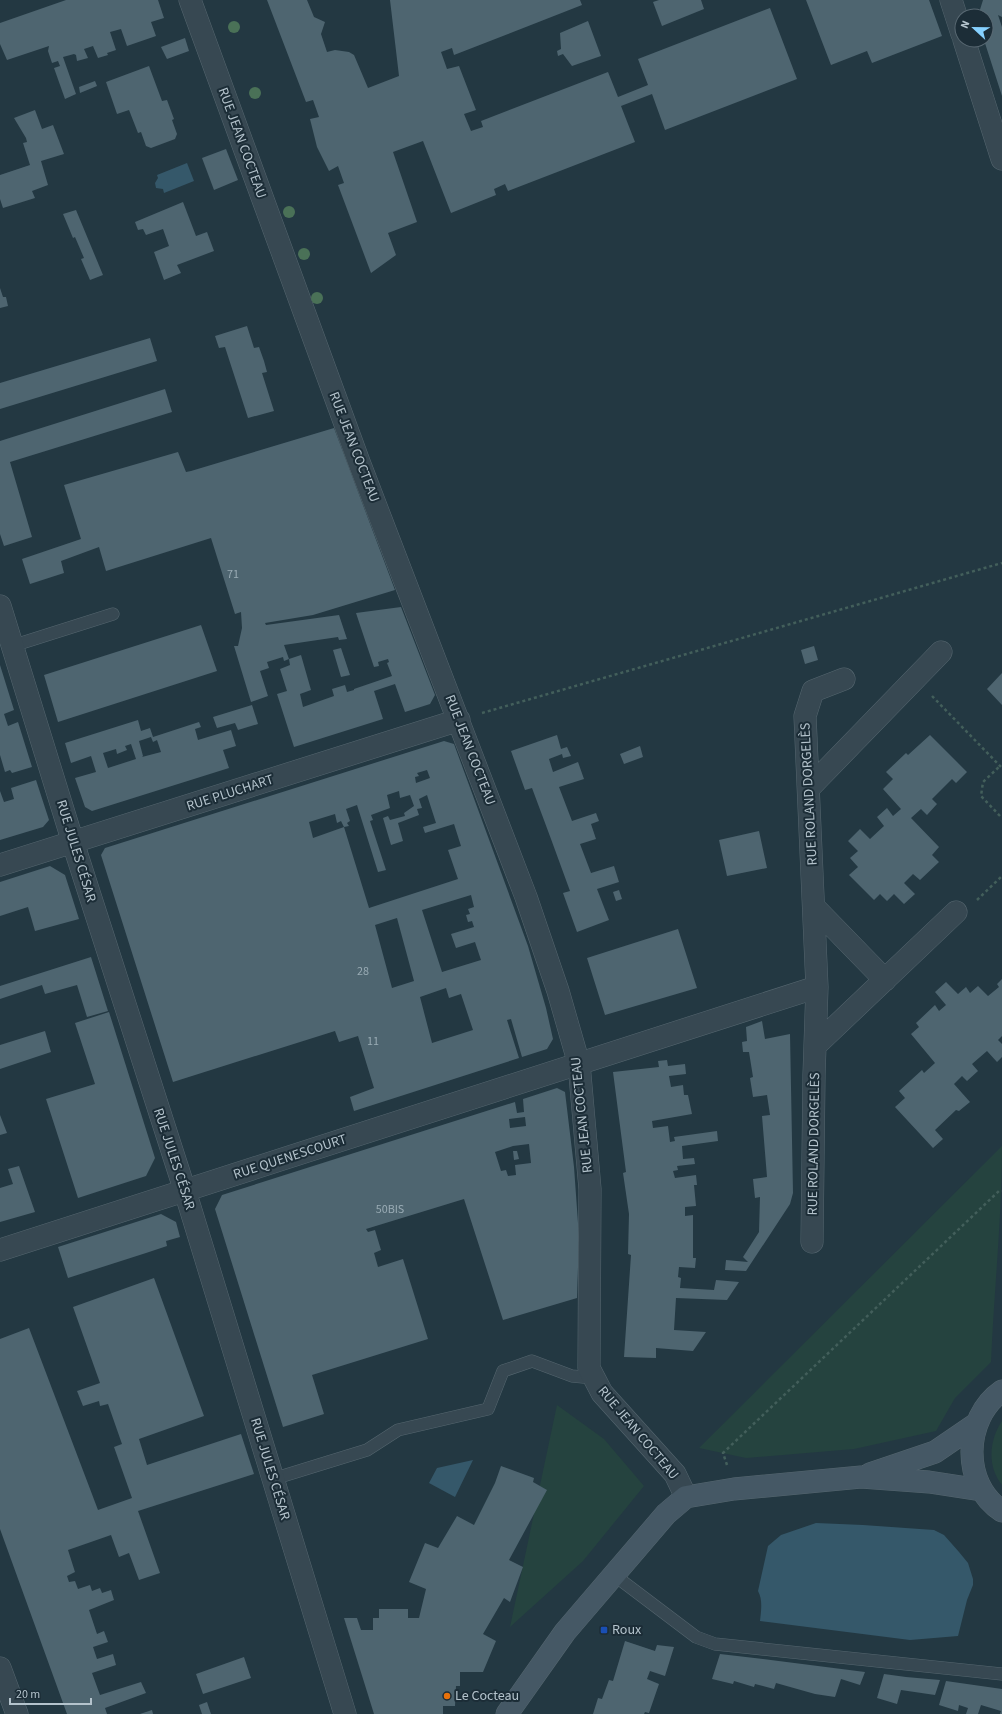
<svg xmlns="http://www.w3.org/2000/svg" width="1002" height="1714" viewBox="0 0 1002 1714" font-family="'Source Sans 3',sans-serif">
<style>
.green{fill:#25433f}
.water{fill:#35586a}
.building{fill:#4e6570;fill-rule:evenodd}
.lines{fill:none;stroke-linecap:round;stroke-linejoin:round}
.service-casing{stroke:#55666f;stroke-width:13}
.minor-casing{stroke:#55666f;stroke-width:23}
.tertiary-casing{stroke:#55666f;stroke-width:23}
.secondary-casing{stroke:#55666f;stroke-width:23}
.path{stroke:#435f5b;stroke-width:2.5;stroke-dasharray:3 3;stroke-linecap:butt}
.service{stroke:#374852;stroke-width:12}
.minor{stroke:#374852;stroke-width:22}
.tertiary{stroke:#374852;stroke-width:22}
.secondary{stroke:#455865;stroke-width:22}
.tree{fill:#4a7157}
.transit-dot{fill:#1a4fb4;stroke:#1c2d37;stroke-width:1.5}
.food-dot{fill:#e8710a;stroke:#1c2d37;stroke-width:1.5}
.labels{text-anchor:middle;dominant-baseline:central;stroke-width:4;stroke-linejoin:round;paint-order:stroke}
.number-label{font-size:12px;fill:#9aacb5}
.street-label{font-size:14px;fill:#b4c3cc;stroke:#1c2d37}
.poi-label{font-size:14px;fill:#b4c3cc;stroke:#1c2d37;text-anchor:start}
</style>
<rect width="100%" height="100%" fill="#233842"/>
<path class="green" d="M1002 1146C1002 1218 994 1290 991 1362L955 1398 936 1431 854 1449 746 1458 699 1448Z
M557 1405 604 1439 644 1486 583 1561 510 1627Z
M1002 1421V1485C987 1467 989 1440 1002 1421Z"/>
<path class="water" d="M187 163 194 181 164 193 163 189 156 188 155 183 158 178 157 175Z
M473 1460 455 1497 429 1483 437 1468Z
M816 1523 863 1525 934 1530 944 1535 959 1552 968 1563 973 1579V1585L967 1600 958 1636 910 1640 760 1621C761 1611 763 1600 758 1591L768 1546 781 1535Z"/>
<path class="building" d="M66 0H158L164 18 151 22 156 36 127 46 121 29 110 32 116 50 107 53 108 55 98 58 93 46 84 49 88 58 77 61 76 55 74 54 63 57 76 94 65 99 54 68 60 66 58 61 52 63 48 51 49 46 7 60 0 44V23Z
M267 0H307L314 17 325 22 321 34 327 52 335 50 349 52 354 55 368 88 399 76 390 0H580L582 5 454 55 452 48 441 52 447 69 459 66 476 110 464 114 471 131 483 127 481 121 608 72 618 97 648 85 638 59 770 8 797 79 665 130 652 94 621 106 635 142 508 191 505 184 494 189 496 195 451 213 423 141 393 152 417 222 388 233 396 255 371 273 338 185 344 183 338 166 329 171 317 147 310 119 319 117 313 100 306 102Z
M659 0H701L704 9 662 26 653 2Z
M806 0H929L942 36 872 63 867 51 831 65Z
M983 0H1002V17L998 15 1002 27V96L984 40H986V16H978Z
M588 21 601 56 572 66 563 54 558 56 557 51 561 49 560 33Z
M185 38 189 51 167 59 161 47Z
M149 66 162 101 167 100 174 119 172 120 177 134 175 139 151 148 146 146 141 132 138 133 129 110 117 114 106 82Z
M95 81 97 86 80 93 79 87Z
M35 110 42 129 53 125 64 154 41 161 48 185 32 191 35 198 3 208 0 199V175L30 165 23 143 27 142 26 138 14 118Z
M226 149 238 180 214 190 202 158Z
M183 202 196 236 207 232 214 251 177 265 181 273 164 280 154 252 169 246 163 229 146 235 143 229 138 230 135 222Z
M76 210 103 275 90 280 81 259 84 258 75 237 73 238 63 214Z
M0 288 3 297H6L8 306 0 308Z
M247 326 254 348 259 347 264 361 267 372 262 373 274 411 248 418 225 347 219 348 215 336Z
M150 338 157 361 0 409V383Z
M165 389 172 412 10 462 32 537 4 546 0 534V441Z
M334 428 395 590 313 615 265 623 266 625 339 615 347 639 339 640 338 637 284 645 289 659 284 661 283 657 267 662 269 668 260 671 268 696 251 702 234 646H238L242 628 241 612 235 614 211 538 106 571 99 547 61 561 64 573 30 584 22 559 81 539 64 485 178 452 186 472 191 471Z
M401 607 435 695 430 704 405 712 395 684 374 691 383 719 294 747 277 694 287 691 280 669 290 665 289 659 301 655 311 690 300 694 303 707 334 696 332 689 345 685 347 692 354 690V689L392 676 387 663 389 662 388 659 378 662 379 666 374 667 356 613Z
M201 625 217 671 58 722 44 675Z
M814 646 818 660 805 664 801 650Z
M341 648 350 675 341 677 333 650Z
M0 665 14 710 4 714 8 726 18 722 32 767 12 773 10 770 5 772 0 755Z
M1002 673V705L987 689Z
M252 705 258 724 238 730 235 723 217 728 213 717Z
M138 720 141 731 150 728 153 737 199 722 201 727 195 729 198 740 231 730 236 746 223 750 229 768 92 811 85 807 75 778 96 772 91 756 71 763 65 743ZM151 737 153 742 157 740 161 752 142 757 143 756 139 741ZM131 744 136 759 108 768 103 753 116 749 117 754 127 750 125 746Z
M557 735 561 749 567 747 571 756 563 758 562 754 549 759 553 772 578 762 584 779 559 787 572 821 596 813 599 821 591 824 596 839 580 844 591 873 614 866 619 882 597 889 609 920 577 932 563 893 570 891 551 839 532 788 525 790 511 751Z
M930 735 967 772 956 783 952 779 932 799 937 804 927 815 921 809 911 818 939 847 932 855 939 862 920 880 913 874 904 883 915 894 904 904 894 894 887 901 880 894 874 900 849 875 858 867 850 858 858 851 848 841 860 829 870 839 884 826 877 817 887 808 893 816 901 809 883 789 893 779 886 772 906 753 908 755Z
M444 741 454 744 528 946 546 1008 553 1039 547 1049 522 1057 511 1019 507 1020 519 1058 354 1111 350 1097 374 1088 358 1036 339 1042 335 1031 173 1082 101 855 105 848ZM427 770 430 778 416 783 415 777 419 776 417 773ZM399 791 400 798 410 795 414 806 404 813 405 816 390 820 388 816 383 818 391 845 403 841 398 823 419 815 417 809 422 808 419 799 427 795 436 823 423 827 425 833 454 824 461 846 448 850 458 879 369 908 344 827 313 838 309 822 335 814 337 823 341 821 344 827 349 826 347 823 350 821 346 809 357 805 378 872 386 870 370 821 373 820 371 815 390 808 387 795ZM471 895 474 907 468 909 470 914 466 915 468 922 472 921 474 927 451 934 456 948 475 942 481 960 442 972 422 910ZM397 918 414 981 392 988 375 925ZM446 988 449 998 461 994 473 1030 432 1043 420 997Z
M640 746 643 757 624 764 620 754Z
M36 780 49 820 43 827 0 840V791L4 802 14 799 11 788Z
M759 831 767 868 727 876 719 840Z
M50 866 65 875 79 919 35 931 28 907 0 916V882Z
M619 890 622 899 616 901 613 892Z
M678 929 697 988 605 1015 587 958Z
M91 957 108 1011 87 1017 77 985 45 994 42 985 0 999V986Z
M1002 979V1036L998 1040 1002 1044V1057L997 1062 987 1051 972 1064 978 1071 967 1081 962 1076 954 1084 970 1102 959 1111 956 1110 935 1130 943 1139 933 1148 895 1107 905 1098 899 1091 922 1070 924 1073 935 1063 911 1034 919 1027 916 1023 935 1005 939 1011 946 1005 935 992 946 982 958 994 966 987 970 993 978 986 988 996 999 987 997 984Z
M109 1012 155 1158 146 1176 78 1198 46 1099 95 1084 75 1023Z
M762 1021 765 1039 790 1034 793 1193 790 1204 746 1271 725 1270 726 1260 748 1262 743 1257 759 1232 760 1197 755 1198 753 1179 767 1177 762 1116 770 1115 767 1095 753 1097 750 1078 753 1077 749 1052H743L742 1042 747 1041 746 1027Z
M45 1031 51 1052 0 1069V1045Z
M667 1060 668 1066 685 1064 686 1074 669 1076 671 1087 683 1085 684 1095H688L692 1114 652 1121 653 1128 668 1126 670 1142 675 1141 674 1137 717 1131 718 1141 682 1146 683 1159 694 1158 695 1164 677 1166 678 1170 673 1171 675 1178 696 1175 697 1185H694L696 1206 685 1207V1216L693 1215V1258H696L695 1268 679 1267 678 1277 681 1278 680 1288 714 1290 716 1280 739 1282 727 1300 676 1298 674 1330 706 1332 693 1351 656 1348V1358L624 1357 631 1255 628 1254 629 1214 623 1173 626 1172 613 1072 659 1067 658 1061Z
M557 1088 565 1092 574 1167 579 1237 577 1298 503 1320 464 1199 366 1229 368 1232 375 1230 381 1250 374 1253 378 1267 403 1259 428 1339 312 1375 324 1414 283 1427 215 1209 222 1195 515 1102 517 1113 524 1112 523 1099ZM525 1117 526 1126 510 1128 509 1119ZM529 1144 531 1163 515 1165 516 1175 508 1176 506 1170 501 1171 495 1152 513 1146Z
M0 1115 7 1133 0 1135Z
M513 1151H517L519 1159 514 1160Z
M19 1166 35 1212 0 1222V1188L13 1184 8 1169Z
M161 1214 176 1222 180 1237 166 1241 167 1246 146 1253 68 1278 58 1247Z
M154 1278 204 1416 139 1439 147 1465 241 1434 254 1474 138 1511 160 1573 139 1580 129 1553 119 1557 111 1535 68 1550 75 1572 67 1576 69 1582 75 1581 78 1589 90 1585 92 1591 100 1588 102 1593 111 1590 114 1600 89 1610 97 1634 104 1631 108 1642 93 1647 97 1659 113 1654 116 1665 92 1673 100 1695 141 1682 146 1693 105 1708 107 1714H67L0 1529V1339L29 1328 98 1510 132 1498 114 1447 122 1444 108 1404 100 1406 99 1401 83 1406 77 1391 100 1383 73 1307Z
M501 1466 534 1478 533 1482 547 1490 509 1560 523 1567 510 1602 504 1598 483 1634 496 1641 483 1672H460V1686H456L455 1706H443V1714H374L344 1618H357L361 1630H373V1618H379V1609H408V1618H419L426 1589 409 1582 425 1543 438 1548 457 1516 474 1525 495 1483Z
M625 1641 655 1651 657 1645 674 1647 665 1676 650 1671 647 1679 659 1684 649 1713 645 1712 644 1714H593L598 1698 602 1699 609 1680 613 1681Z
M720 1654 763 1659 865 1672 860 1685 841 1679 835 1697 815 1694 776 1683 774 1689 755 1684 754 1687 734 1681 733 1684 712 1679Z
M244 1657 251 1678 203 1694 196 1674Z
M884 1674 906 1677 940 1680 935 1695 901 1690 897 1704 877 1698Z
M946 1681 1002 1689V1714H1000L1001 1711 981 1705 978 1714H966L968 1708 959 1705 958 1711 939 1705Z
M207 1702 211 1714H202L199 1705Z
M152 1710 153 1714H140Z"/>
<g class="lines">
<defs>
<path id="service" d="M12 646 113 614
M273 1479 367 1450 398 1430 488 1409 503 1371 532 1361 572 1376 594 1378
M614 1575 696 1637 715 1644 1002 1674"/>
<path id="minor" d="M190 0 359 462 526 897 558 991 579 1064 590 1189 589 1368 602 1393 675 1474 686 1497
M951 0 962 34
M964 40 1002 159
M0 606 76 852 185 1191 345 1714
M809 788 941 652
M0 865 459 720
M814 907 885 980
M815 1046 956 912
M812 1242 814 1075 817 987 805 716 813 691 844 679
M0 1250 817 987"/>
<path id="tertiary" d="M0 1668 17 1714"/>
<path id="secondary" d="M1002 1391C963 1418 961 1485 1002 1511
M870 1474 935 1452 976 1424
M507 1714 565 1632 666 1514 686 1497 734 1489 861 1477 929 1482 981 1490"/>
</defs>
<use href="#service" class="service-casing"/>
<use href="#minor" class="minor-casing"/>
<use href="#tertiary" class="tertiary-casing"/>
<use href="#secondary" class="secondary-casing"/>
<path class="path" d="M932 696 1002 768
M482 713 1002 563
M1000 816 981 796 983 782 1000 766
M977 900 1002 876
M727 1465 723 1453 999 1191H1002"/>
<use href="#service" class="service"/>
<use href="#minor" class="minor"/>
<use href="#tertiary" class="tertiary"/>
<use href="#secondary" class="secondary"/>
</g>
<g class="tree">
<circle cx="234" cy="27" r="6"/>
<circle cx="255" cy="93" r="6"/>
<circle cx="289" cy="212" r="6"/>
<circle cx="304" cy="254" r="6"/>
<circle cx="317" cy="298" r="6"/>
</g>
<rect class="transit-dot" x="600" y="1626" width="8" height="8" rx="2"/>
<circle class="food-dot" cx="447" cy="1696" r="4"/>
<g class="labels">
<g class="number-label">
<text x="233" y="574">71</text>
<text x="363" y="971">28</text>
<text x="373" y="1041">11</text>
<text x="390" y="1209">50BIS</text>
</g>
<g class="street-label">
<text transform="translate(242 143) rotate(70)">RUE JEAN COCTEAU</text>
<text transform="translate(354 447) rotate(69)">RUE JEAN COCTEAU</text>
<text transform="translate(470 750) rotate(69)">RUE JEAN COCTEAU</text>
<text transform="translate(230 793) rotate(-18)">RUE PLUCHART</text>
<text transform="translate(809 794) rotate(-93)">RUE ROLAND DORGELÈS</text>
<text transform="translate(76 851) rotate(73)">RUE JULES CÉSAR</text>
<text transform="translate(582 1115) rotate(-96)">RUE JEAN COCTEAU</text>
<text transform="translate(814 1144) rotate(-89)">RUE ROLAND DORGELÈS</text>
<text transform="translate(290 1157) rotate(-18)">RUE QUENESCOURT</text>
<text transform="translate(174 1159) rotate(72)">RUE JULES CÉSAR</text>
<text transform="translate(638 1433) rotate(50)">RUE JEAN COCTEAU</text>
<text transform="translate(270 1469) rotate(73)">RUE JULES CÉSAR</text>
</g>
<g class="poi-label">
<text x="612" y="1630">Roux</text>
<text x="455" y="1696">Le Cocteau</text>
</g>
</g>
<g transform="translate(974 28) rotate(292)"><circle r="19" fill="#1c2d37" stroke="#596973"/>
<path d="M0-3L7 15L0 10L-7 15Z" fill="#86d1ff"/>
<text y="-6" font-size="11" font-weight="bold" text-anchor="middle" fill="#b4c3cc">N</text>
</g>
<path d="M10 1698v6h81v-6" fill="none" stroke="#b4c3cc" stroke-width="2"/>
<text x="16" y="1698" font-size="12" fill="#b4c3cc" stroke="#1c2d37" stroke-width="3" paint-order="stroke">20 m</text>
</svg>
